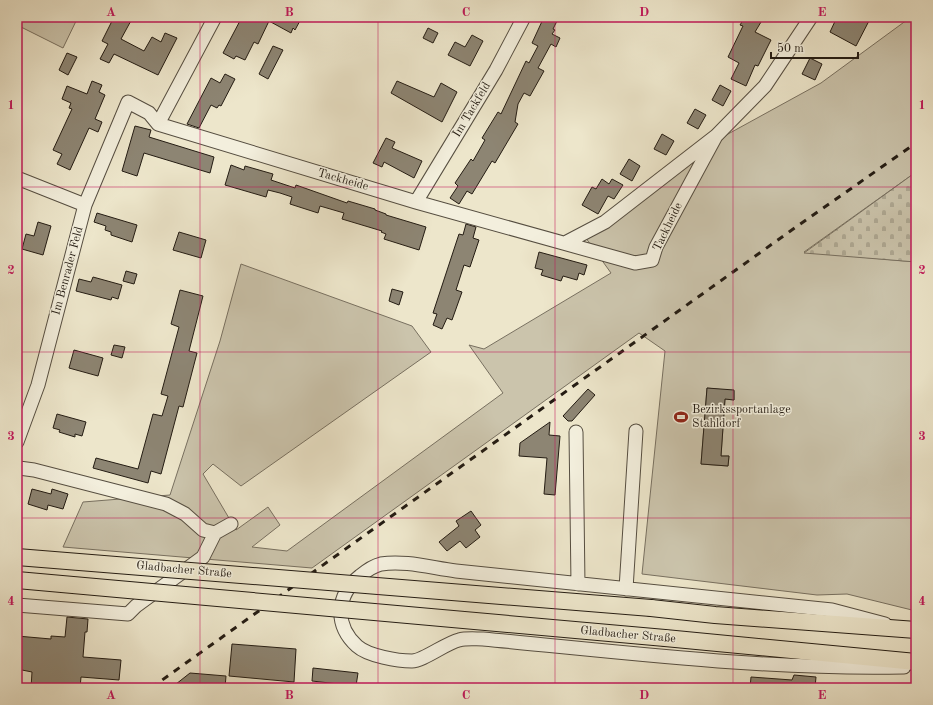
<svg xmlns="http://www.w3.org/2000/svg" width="933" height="705" viewBox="0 0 933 705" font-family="'Old Standard TT',serif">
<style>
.green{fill:#cbc4ac;stroke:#787060;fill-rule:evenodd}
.cemetery{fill:url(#cemetery-stones);stroke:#787060}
.building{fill:#8d8573;stroke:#241c13}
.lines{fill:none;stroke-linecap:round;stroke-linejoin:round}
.minor-casing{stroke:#564e41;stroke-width:15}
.major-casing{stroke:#241c13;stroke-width:18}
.minor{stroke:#f3efdd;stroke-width:13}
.major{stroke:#ede6cb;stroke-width:16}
.rail{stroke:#241c13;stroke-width:3;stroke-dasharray:7 7;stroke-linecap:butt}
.major-bridge-casing{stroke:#241c13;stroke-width:18;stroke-linecap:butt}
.major-bridge{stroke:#ede6cb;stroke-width:16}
.grid{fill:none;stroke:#c2185b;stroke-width:1;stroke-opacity:0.55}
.labels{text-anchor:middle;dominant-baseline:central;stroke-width:3;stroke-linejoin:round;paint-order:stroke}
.street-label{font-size:12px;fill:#241c13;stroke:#f3efdd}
.poi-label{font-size:12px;fill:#241c13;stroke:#f3efdd;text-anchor:start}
.neatline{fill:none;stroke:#c2185b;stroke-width:1.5}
.grid-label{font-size:13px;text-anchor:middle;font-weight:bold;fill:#c2185b}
</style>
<defs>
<pattern id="cemetery-stones" width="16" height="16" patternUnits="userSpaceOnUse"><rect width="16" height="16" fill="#cbc4ac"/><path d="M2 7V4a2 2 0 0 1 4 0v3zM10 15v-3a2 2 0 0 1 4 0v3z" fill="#aea893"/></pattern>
</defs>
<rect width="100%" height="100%" fill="#ede6cb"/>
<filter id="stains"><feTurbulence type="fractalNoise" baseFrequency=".005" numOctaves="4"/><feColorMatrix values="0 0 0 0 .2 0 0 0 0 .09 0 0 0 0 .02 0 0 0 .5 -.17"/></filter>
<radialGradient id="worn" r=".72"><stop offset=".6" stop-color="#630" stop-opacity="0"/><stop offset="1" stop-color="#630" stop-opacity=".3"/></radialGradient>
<path class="green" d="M17 17H78L63 48 17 25Z
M911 17H916V172L804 252 916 262V611L847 594 817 595 642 574 665 351 639 333 312 568 63 547 83 502 170 495 220 341 241 264 412 326 431 352 241 486 213 464 203 474 236 530 268 507 280 525 252 547 287 551 503 393 469 345 484 349 611 273 583 234 728 134 821 83ZM707 388 734 391V400L725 399 721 456H729L728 466 701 464Z"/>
<path class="cemetery" d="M916 172V262L804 253Z"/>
<path class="building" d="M114 17H133L121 39 144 51 152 37 161 42 165 33 177 38 158 75 114 54 109 63 100 59 108 44 102 41Z
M242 17H302L295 30 293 28 291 33 269 21 258 44 254 42 245 60 236 56 234 59 223 53Z
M544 17H559L553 29 555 30 552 34 560 38 556 47 551 44 538 68 544 71 530 96 524 93 518 104 515 122 518 124 495 163 492 161 472 194 467 191 459 204 450 198 458 186 455 183 471 159 473 161 485 140 482 138 498 112 501 114 526 61 529 63 538 46 532 43Z
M745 17H751L761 22 755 32 771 40 758 66 755 65 746 86 731 79 739 63 728 57 743 26 740 25Z
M837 17H871L856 46 830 32Z
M428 28 438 33 433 43 423 38Z
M472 35 483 41 470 66 448 55 455 42 465 47Z
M273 46 283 50 268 79 259 74Z
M67 53 77 57 68 75 59 70Z
M810 58 822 64 815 80 802 74Z
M225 74 235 79 221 106 219 105 217 108 211 105 199 128 187 124 211 78 220 83Z
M92 81 102 85 99 92 105 95 95 119 102 122 98 132 89 128 70 170 57 164 62 154 53 150 72 109 69 108 71 103 62 99 67 86 87 94Z
M397 81 434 97 441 83 457 92 442 122 391 93Z
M720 85 731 91 723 106 712 100Z
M695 109 706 115 698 129 687 123Z
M135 126 151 130 149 137 214 157 210 173 144 153 137 176 122 171Z
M662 134 674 141 666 155 654 149Z
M386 138 395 142 392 148 422 161 414 178 384 162 382 167 373 163Z
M629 159 640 166 632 181 620 174Z
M231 165 244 170 245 166 273 174 271 180 295 188 296 185 347 203 348 201 375 209V210L386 214V215L426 227 419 250 384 239 386 234 381 232 382 231 342 219 344 213 320 206 318 213 290 204 292 197 280 193 268 190 266 197 225 185Z
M602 179 609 184 612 179 623 185 614 199 608 196 598 214 582 205 592 187 596 189Z
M97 213 137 225 132 242 111 235V232L105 230 106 226 94 222Z
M38 222 51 226 43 255 22 249 26 234 34 236Z
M466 224 476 227 473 238 479 240 470 267 464 265 456 290 462 292 452 320 447 318 442 329 433 325 437 314 433 313 459 234 463 235Z
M179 232 206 240 201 258 173 250Z
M539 252 587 265 584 275 579 273 577 280 563 276 561 281 541 275 543 270 535 268Z
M126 271 137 274 134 284 123 281Z
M93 277 122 285 118 299 112 297 111 300 76 291 79 279 91 282Z
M392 289 403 292 399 305 389 301Z
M180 290 203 296 189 351 197 353 183 407 179 406 161 474 151 471 148 483 93 468 96 458 138 469 153 414 162 416 168 396 161 394 179 327 171 324Z
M114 345 125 347 122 358 111 355Z
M74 350 103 358 98 376 69 368Z
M707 388 734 390V400L725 399 721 456H729L728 466 701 464Z
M588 389 595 395 572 421H568L563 416Z
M57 414 86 422 82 436 75 434V437L59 432 60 430 53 428Z
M550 422 549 435 560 436 555 495 544 494 547 458 519 456 520 443Z
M32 489 51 494 52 489 68 494 63 509 48 505 47 510 28 504Z
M471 511 481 525 475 530 480 537 466 548 460 541 447 551 439 542 459 526 456 521Z
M67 617 88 619 87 632H85L83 657 121 660 119 680 81 677 80 688H31L32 672 17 669V636L51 639V636L65 637Z
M232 644 296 649 294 682 229 676Z
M313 668 358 673 356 686 312 681Z
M190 673 226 676 225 688H171Z
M794 675 816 677 815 688H750L751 677 792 680Z"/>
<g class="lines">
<defs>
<path id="minor" d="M158 124 215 17
M17 178 85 205
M416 202 496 70 524 17
M565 243 605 222 716 136 765 86 811 17
M576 432 578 584
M17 442 38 385 85 205 128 102 149 113 158 124 416 202 635 263 652 260 656 247 716 136
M19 468 34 470 166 504 185 514 203 530 215 533 231 524
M626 589 636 431
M17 605 128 614 136 606 203 557 215 533
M885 624 832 610 456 571C432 568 405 560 381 564 373 566 366 571 360 576 336 595 334 625 357 646 368 656 398 661 412 661 423 661 446 643 459 640 466 638 475 639 483 639 623 652 764 670 904 667"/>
<path id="major" d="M651 608 715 615 916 630
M665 638 916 662"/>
</defs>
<use href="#minor" class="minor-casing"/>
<use href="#major" class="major-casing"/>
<use href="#minor" class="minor"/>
<use href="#major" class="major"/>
<path class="rail" d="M151 688 789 232 916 143"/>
<defs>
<path id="major-bridge" d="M17 557 651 608
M17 580 665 638"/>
</defs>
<use href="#major-bridge" class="major-bridge-casing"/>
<use href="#major-bridge" class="major-bridge"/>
</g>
<path class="grid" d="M200 17V688M378 17V688M555 17V688M733 17V688M17 187H916M17 352H916M17 518H916"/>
<defs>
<symbol id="stadium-bare" viewBox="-9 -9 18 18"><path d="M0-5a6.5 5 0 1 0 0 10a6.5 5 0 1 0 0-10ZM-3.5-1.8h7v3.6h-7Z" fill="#8f2418" stroke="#f3efdd" stroke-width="2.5" paint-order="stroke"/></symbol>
</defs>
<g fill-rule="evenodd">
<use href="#stadium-bare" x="671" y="407" width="20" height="20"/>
</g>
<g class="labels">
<g class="street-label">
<text transform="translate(472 110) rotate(-59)">Im Tackfeld</text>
<text transform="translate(343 180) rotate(16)">Tackheide</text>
<text transform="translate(668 227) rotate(-64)">Tackheide</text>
<text transform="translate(68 271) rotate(-75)">Im Benrader Feld</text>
<text transform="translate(184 570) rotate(5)">Gladbacher Straße</text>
<text transform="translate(628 635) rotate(5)">Gladbacher Straße</text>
</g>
<g class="poi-label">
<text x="692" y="410">Bezirkssportanlage<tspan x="692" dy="14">Stahldorf</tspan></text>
</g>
</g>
<rect width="933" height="705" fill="none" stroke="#ede6cb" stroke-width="44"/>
<path d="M771 52v6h87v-6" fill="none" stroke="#241c13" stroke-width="2"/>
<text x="777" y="52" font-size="12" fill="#241c13" stroke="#f3efdd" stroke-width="3" paint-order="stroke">50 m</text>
<rect x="22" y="22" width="889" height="661" class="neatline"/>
<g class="grid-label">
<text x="111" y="16">A</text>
<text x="289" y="16">B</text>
<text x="466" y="16">C</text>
<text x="644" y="16">D</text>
<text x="822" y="16">E</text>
<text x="11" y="109">1</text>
<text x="922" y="109">1</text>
<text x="11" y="274">2</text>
<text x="922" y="274">2</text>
<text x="11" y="440">3</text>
<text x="922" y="440">3</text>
<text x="11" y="605">4</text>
<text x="922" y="605">4</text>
<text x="111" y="699">A</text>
<text x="289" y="699">B</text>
<text x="466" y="699">C</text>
<text x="644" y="699">D</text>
<text x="822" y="699">E</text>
</g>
<rect width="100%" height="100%" filter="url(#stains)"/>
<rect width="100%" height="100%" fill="url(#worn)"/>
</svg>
